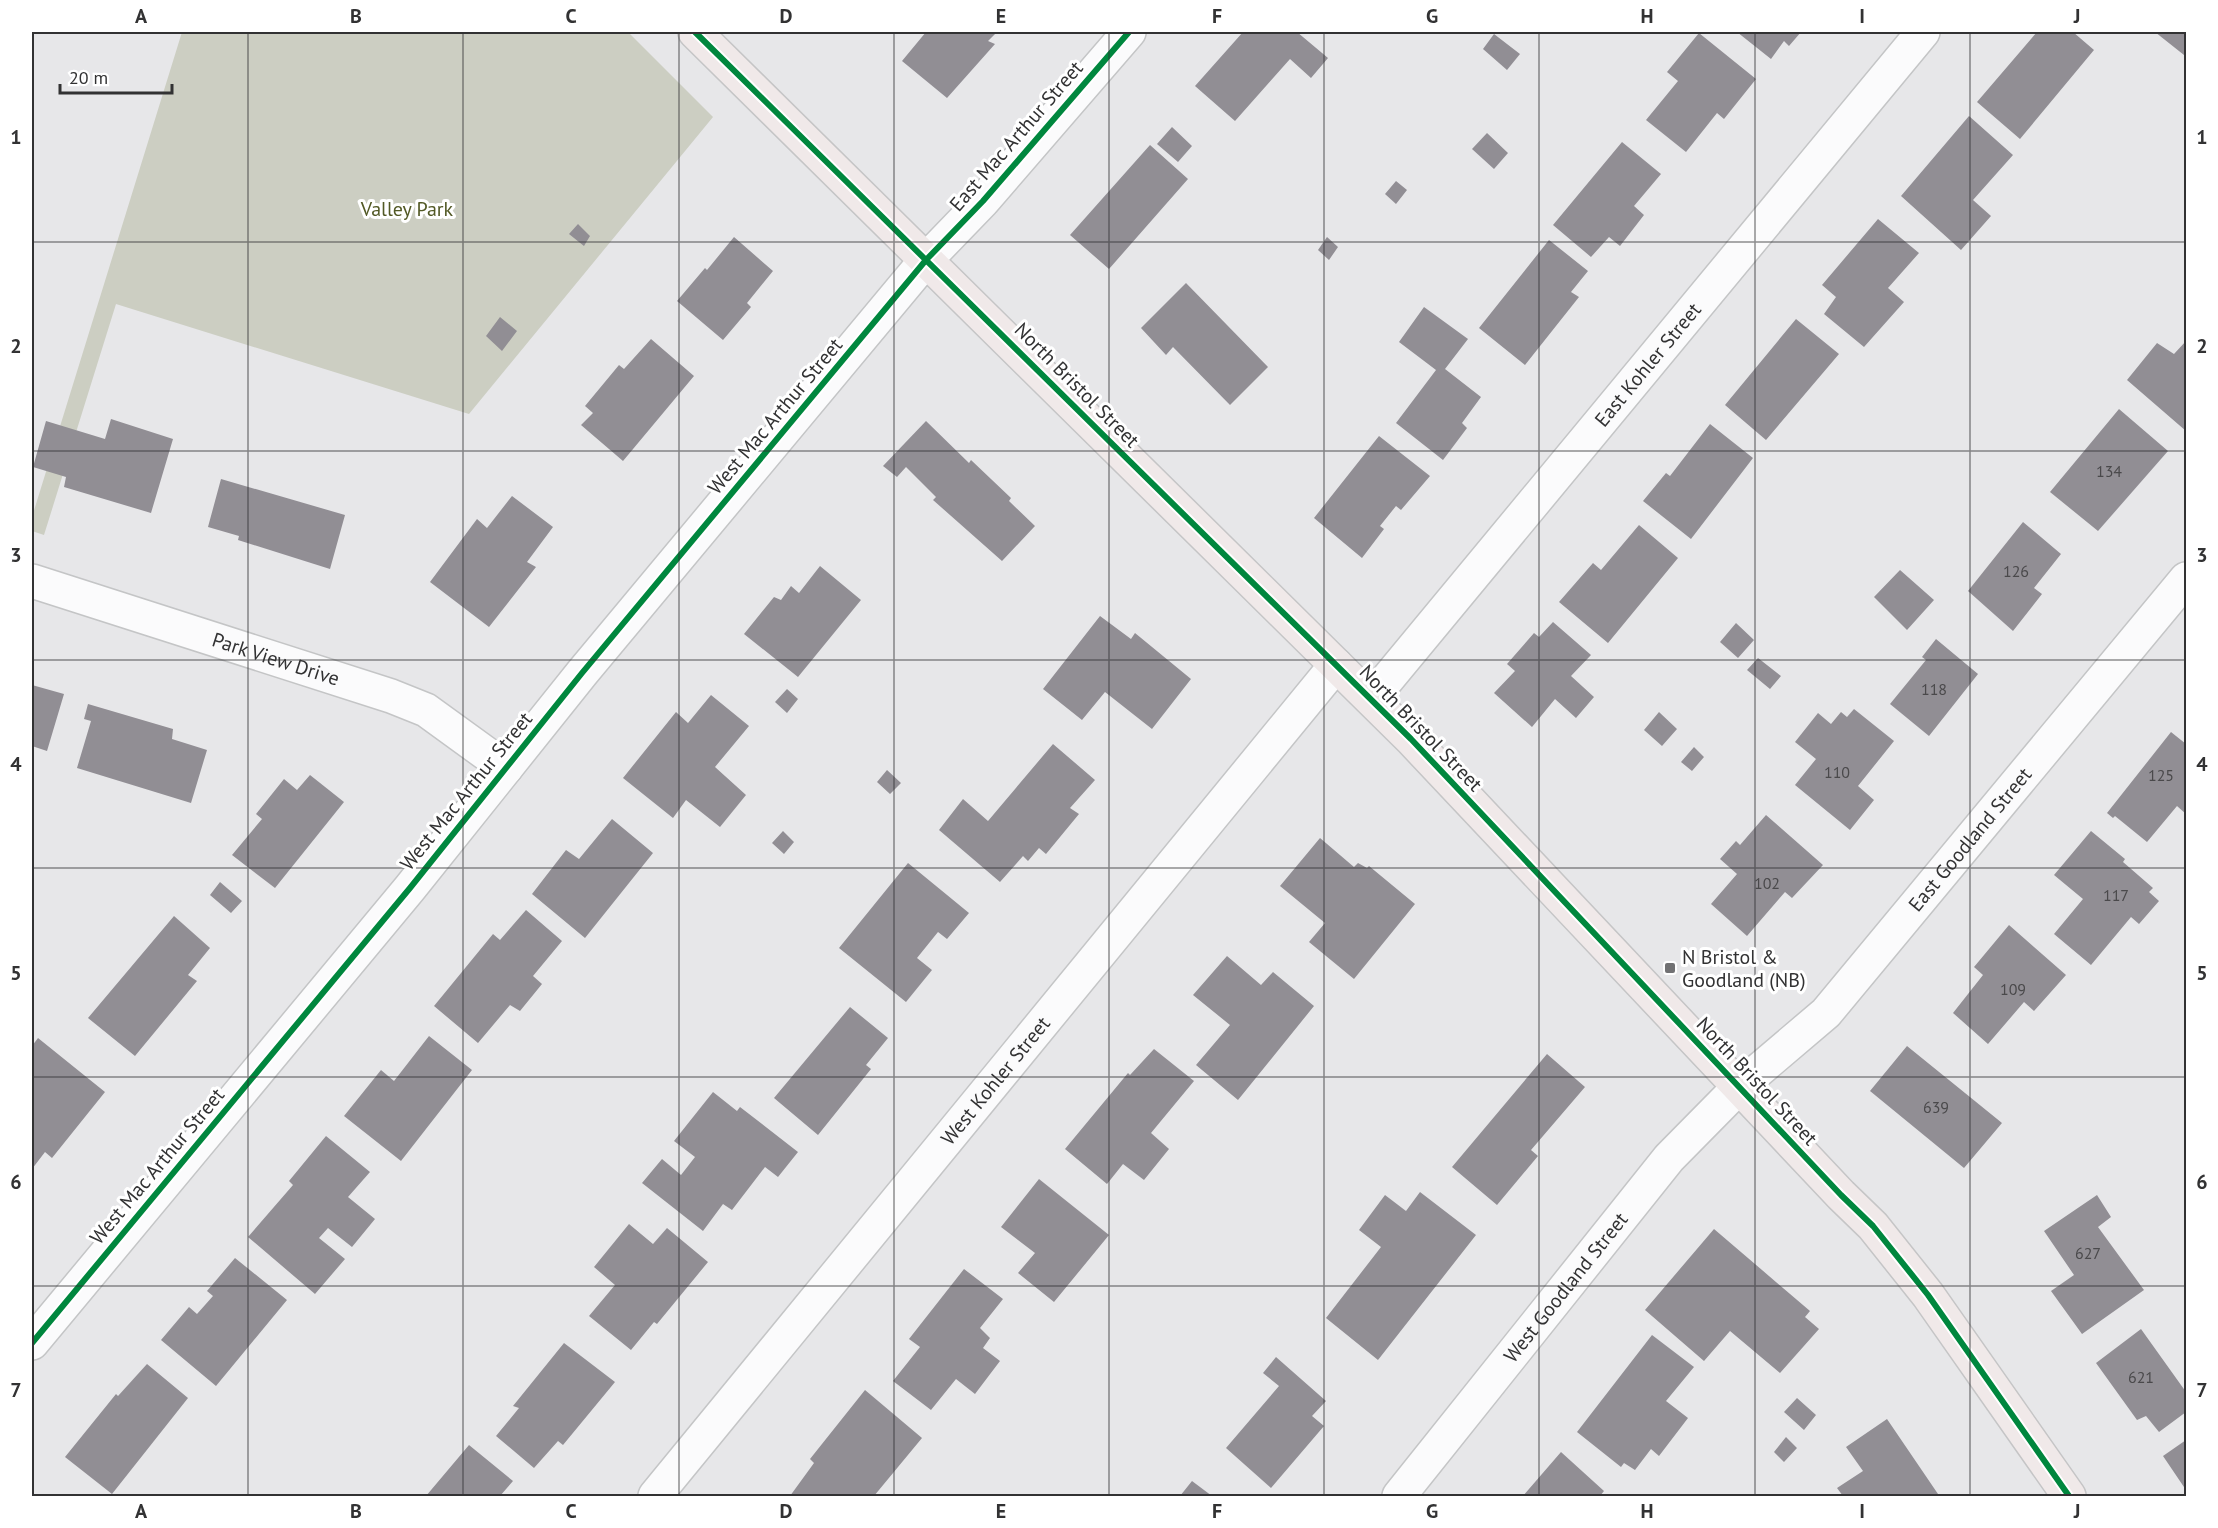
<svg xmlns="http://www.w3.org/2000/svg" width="2218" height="1528" viewBox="0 0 2218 1528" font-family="'PT Sans',sans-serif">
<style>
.green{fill:#cccec2}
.building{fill:#918e94}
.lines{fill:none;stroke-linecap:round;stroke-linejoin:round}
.minor-casing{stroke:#c4c5c6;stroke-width:36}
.major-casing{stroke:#c5c5c6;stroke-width:36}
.minor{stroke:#fbfbfc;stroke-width:33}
.major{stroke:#f0e9e9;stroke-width:33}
.cycleway-casing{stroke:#fff;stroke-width:10}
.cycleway{stroke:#00873e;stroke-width:6}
.grid{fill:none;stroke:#323233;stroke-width:1.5;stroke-opacity:0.55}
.poi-dot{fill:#717173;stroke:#fff;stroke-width:2}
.labels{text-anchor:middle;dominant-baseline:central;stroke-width:6;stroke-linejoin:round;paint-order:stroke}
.number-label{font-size:16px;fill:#4a494b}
.street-label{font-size:20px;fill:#323233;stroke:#fff}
.park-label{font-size:20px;fill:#525925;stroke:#fff}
.poi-label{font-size:20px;fill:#323233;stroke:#fff;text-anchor:start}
.neatline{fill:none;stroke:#323233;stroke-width:2}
.grid-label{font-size:20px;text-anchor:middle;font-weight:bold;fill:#323233}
</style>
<rect width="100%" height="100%" fill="#e7e7e9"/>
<path class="green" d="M182 32H628L713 117 469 414 116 304 44 535 32 531V517Z"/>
<path class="building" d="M926 32H997L988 41 995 44 947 98 902 61Z
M1243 32H1297L1328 58 1311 78 1290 59 1235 121 1195 86Z
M1737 32H1801L1789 46 1784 41 1771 59Z
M2037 32H2073L2094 50 2020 139 1977 102Z
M2155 32H2186V53L2184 55Z
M1699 33 1756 79 1724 119 1717 113 1686 152 1646 120 1678 81 1667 72Z
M1494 34 1520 54 1507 70 1483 49Z
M1969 116 2013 155 1973 200 1991 216 1961 250 1901 196Z
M1172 127 1192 146 1178 162 1157 144Z
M1487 133 1508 153 1494 169 1472 149Z
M1622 142 1661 174 1634 206 1644 215 1620 246 1609 237 1591 257 1553 225Z
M1150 145 1188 179 1109 269 1070 235Z
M1396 181 1407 190 1396 204 1385 194Z
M1878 219 1919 253 1888 288 1904 302 1864 347 1824 314 1836 297 1822 285Z
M578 224 590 236 584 246 569 234Z
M734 237 773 271 747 303 751 307 723 340 677 301 705 268 707 270Z
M1327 237 1338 247 1329 260 1318 250Z
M1549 240 1588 271 1571 292 1579 297 1525 365 1479 328Z
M1186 283 1268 367 1230 405 1173 347 1166 355 1141 328Z
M1424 307 1468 339 1445 369 1481 397 1462 423 1467 428 1443 460 1396 423 1436 370 1399 342Z
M500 317 517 331 502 351 486 336Z
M1796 319 1839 354 1766 440 1725 405Z
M651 339 694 376 623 461 581 425 593 413 585 406 619 365 624 369Z
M2186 341V431L2127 380 2157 343 2174 354Z
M2119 409 2168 451 2098 531 2050 492Z
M111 419 173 439 151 513 64 487 66 477 33 467 46 421 105 439Z
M926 421 969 463 971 460 1011 498 1009 501 1035 526 1002 561 933 500 936 497 906 467 897 477 883 466Z
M1710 424 1753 458 1691 539 1643 501 1666 473 1670 476Z
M1379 436 1430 476 1401 510 1396 506 1380 526 1384 529 1362 558 1314 518Z
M221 479 345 515 330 569 238 540 239 536 208 527Z
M512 496 553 527 527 562 536 567 489 627 430 582 477 519 487 528Z
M2023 522 2061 554 2034 588 2042 594 2013 631 1968 591Z
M1639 525 1678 558 1608 643 1559 602 1593 563 1601 570Z
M820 566 861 600 798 677 744 634 774 597 781 600 791 586 799 593Z
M1900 570 1934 600 1907 630 1874 597Z
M1100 616 1131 639 1135 633 1191 679 1152 729 1105 692 1082 720 1043 689Z
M1553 622 1591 655 1571 676 1594 697 1576 718 1555 699 1532 727 1494 693 1515 671 1507 664 1534 633 1539 637Z
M1736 623 1754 640 1738 658 1720 642Z
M1936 639 1978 674 1929 736 1890 704 1926 660 1922 657Z
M1758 658 1781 676 1770 689 1747 670Z
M32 685 64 694 47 751 32 746Z
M787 689 798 699 787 713 775 702Z
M711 695 749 726 715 767 746 795 720 827 686 800 673 818 623 778 676 712 688 723Z
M88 704 173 729 172 739 207 750 191 803 77 768 91 721 84 719Z
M1854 709 1894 741 1858 786 1874 800 1850 830 1795 785 1816 759 1795 742 1818 713 1831 724 1841 712 1847 717Z
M1659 712 1677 729 1662 746 1644 730Z
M2171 732 2186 744V814L2177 806 2147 842 2115 816 2113 818 2107 813Z
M1053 744 1095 780 1070 808 1079 814 1046 854 1039 848 1028 861 1023 856 1000 882 939 830 963 799 988 821Z
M1694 747 1704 757 1692 771 1681 762Z
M887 770 901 783 890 794 877 782Z
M310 775 344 802 275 888 232 855 262 819 256 814 284 779 297 790Z
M1766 815 1823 865 1792 898 1785 892 1747 936 1711 904 1737 874 1720 859 1736 841 1740 845Z
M612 819 653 853 585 938 532 894 566 850 579 859Z
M783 831 794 842 784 854 772 843Z
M2091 831 2125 859 2123 862 2153 888 2149 892 2159 901 2139 924 2131 917 2091 965 2054 934 2083 899 2054 875Z
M1320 838 1354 867 1358 863 1367 868 1369 866 1415 904 1354 979 1309 942 1325 923 1280 886Z
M908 863 969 913 947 939 938 932 917 958 932 970 906 1002 839 948Z
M220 882 242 901 231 913 210 895Z
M526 910 562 941 533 976 542 984 520 1011 510 1005 478 1043 434 1006 493 934 500 940Z
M174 916 210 948 188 975 197 981 135 1056 88 1018Z
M2009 925 2066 975 2034 1011 2024 1002 1988 1044 1953 1013 1983 975 1974 967Z
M1227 956 1261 985 1273 972 1314 1006 1238 1100 1196 1065 1230 1025 1193 995Z
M850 1007 888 1038 866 1065 871 1069 818 1135 774 1098Z
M429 1036 472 1070 401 1161 344 1116 381 1070 394 1081Z
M38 1038 105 1092 52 1158 45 1152 32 1169V1046Z
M1907 1046 2002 1123 1964 1168 1870 1091Z
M1154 1049 1194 1081 1151 1133 1169 1149 1144 1180 1123 1164 1107 1184 1065 1149 1128 1073 1130 1075Z
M1547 1054 1585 1087 1531 1150 1538 1156 1497 1205 1452 1167Z
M713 1092 737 1111 740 1107 798 1152 778 1177 765 1167 732 1210 723 1204 703 1231 642 1183 662 1159 681 1175 695 1157 674 1141Z
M326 1136 370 1172 348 1197 375 1219 352 1247 328 1228 319 1238 345 1259 315 1294 248 1237 293 1185 289 1181Z
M1039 1179 1109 1235 1054 1302 1018 1273 1035 1253 1001 1227Z
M1420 1192 1476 1235 1378 1360 1326 1318 1381 1247 1359 1230 1385 1195 1406 1211Z
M2097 1195 2111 1217 2098 1227 2144 1290 2082 1334 2051 1291 2074 1275 2044 1231Z
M629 1224 653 1244 667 1228 708 1262 657 1324 654 1322 631 1350 589 1316 615 1285 594 1267Z
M1714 1229 1810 1311 1805 1317 1819 1329 1780 1373 1730 1331 1704 1361 1645 1310Z
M235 1258 287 1300 216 1386 161 1340 189 1307 197 1314 213 1296 207 1291Z
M964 1269 1003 1299 980 1328 990 1338 983 1348 1000 1361 975 1394 956 1379 931 1410 893 1381 920 1347 909 1339Z
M2141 1329 2186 1392V1412L2159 1432 2146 1416 2137 1420 2096 1363Z
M1652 1335 1694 1367 1666 1401 1688 1418 1659 1456 1651 1449 1635 1470 1624 1463 1621 1467 1577 1432Z
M564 1343 615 1382 563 1445 558 1441 534 1468 496 1436 519 1408 513 1406Z
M1276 1357 1326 1401 1312 1416 1324 1426 1271 1488 1226 1448 1279 1386 1263 1373Z
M147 1364 188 1398 112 1494 65 1457 116 1394 118 1396Z
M865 1390 922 1438 874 1496H790L814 1463 810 1459Z
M1797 1398 1816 1415 1804 1430 1784 1412Z
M1887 1419 1938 1494 1934 1496H1843L1837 1488 1863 1471 1846 1447Z
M1786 1437 1797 1448 1784 1462 1774 1452Z
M2186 1440V1490L2163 1456Z
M469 1445 513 1481 500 1496H426Z
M1561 1452 1604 1491 1600 1496H1523Z
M1192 1481 1212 1496H1180Z"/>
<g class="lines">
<defs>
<g id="minor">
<path id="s1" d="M32 581 391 696 426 710 506 768"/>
<path id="s2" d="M1371 699 1923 32"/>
<path d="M32 1343 410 888 582 673 926 260 983 201 1129 32"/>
<path id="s3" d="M655 1496 1336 665"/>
<path id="s4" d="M1399 1496 1669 1158 1740 1086 1826 1013 2186 579"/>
</g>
<path id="major" d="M695 32 1411 739 1841 1195 1873 1226 1928 1295 2069 1496"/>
</defs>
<use href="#minor" class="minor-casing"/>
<use href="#major" class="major-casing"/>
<use href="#minor" class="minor"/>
<use href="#major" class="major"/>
<defs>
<path id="cycleway" d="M695 32 1411 739 1841 1195 1873 1226 1928 1295 2069 1496
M32 1343 410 888 582 673 926 260 983 201 1129 32"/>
</defs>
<use href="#cycleway" class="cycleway-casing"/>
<use href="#cycleway" class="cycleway"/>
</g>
<path class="grid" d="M248 32V1496M463 32V1496M679 32V1496M894 32V1496M1109 32V1496M1324 32V1496M1539 32V1496M1755 32V1496M1970 32V1496M32 242H2186M32 451H2186M32 660H2186M32 868H2186M32 1077H2186M32 1286H2186"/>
<rect class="poi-dot" x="1664" y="962" width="12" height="12" rx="3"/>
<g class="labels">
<g class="number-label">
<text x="2109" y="471">134</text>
<text x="2016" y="571">126</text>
<text x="1934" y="689">118</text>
<text x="1837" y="772">110</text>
<text x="2161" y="775">125</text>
<text x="1767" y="883">102</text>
<text x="2116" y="895">117</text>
<text x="2013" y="989">109</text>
<text x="1936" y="1107">639</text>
<text x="2088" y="1253">627</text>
<text x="2141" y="1377">621</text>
</g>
<g class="street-label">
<text transform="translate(1016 136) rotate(-49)">East Mac Arthur Street</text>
<text stroke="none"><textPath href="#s2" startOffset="434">East Kohler Street</textPath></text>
<text transform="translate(1077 385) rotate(45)">North Bristol Street</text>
<text transform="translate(775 416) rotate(-50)">West Mac Arthur Street</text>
<text stroke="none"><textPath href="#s1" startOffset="256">Park View Drive</textPath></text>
<text transform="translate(1421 728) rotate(46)">North Bristol Street</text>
<text transform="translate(466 791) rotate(-51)">West Mac Arthur Street</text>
<text stroke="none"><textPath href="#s4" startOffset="872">East Goodland Street</textPath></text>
<text stroke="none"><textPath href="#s3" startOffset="537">West Kohler Street</textPath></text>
<text transform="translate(1757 1081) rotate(47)">North Bristol Street</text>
<text transform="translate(157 1166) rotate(-50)">West Mac Arthur Street</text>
<text stroke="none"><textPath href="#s4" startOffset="267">West Goodland Street</textPath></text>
</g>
<g class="park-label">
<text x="407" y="209">Valley Park</text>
</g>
<g class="poi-label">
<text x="1682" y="957">N Bristol &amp;<tspan x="1682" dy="23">Goodland (NB)</tspan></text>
</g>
</g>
<rect width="2218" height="1528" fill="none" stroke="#ffffff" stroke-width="66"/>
<path d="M60 84v9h112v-9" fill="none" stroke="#323233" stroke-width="3"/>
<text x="69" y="84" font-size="18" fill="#323233" stroke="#ffffff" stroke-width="4.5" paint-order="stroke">20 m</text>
<rect x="33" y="33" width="2152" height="1462" class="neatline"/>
<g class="grid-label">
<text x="141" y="23">A</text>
<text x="356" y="23">B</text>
<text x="571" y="23">C</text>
<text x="786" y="23">D</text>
<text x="1001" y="23">E</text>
<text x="1217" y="23">F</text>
<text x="1432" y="23">G</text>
<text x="1647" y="23">H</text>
<text x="1862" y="23">I</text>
<text x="2077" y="23">J</text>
<text x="16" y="144">1</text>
<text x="2202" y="144">1</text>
<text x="16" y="353">2</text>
<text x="2202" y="353">2</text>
<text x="16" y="562">3</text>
<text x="2202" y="562">3</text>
<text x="16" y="771">4</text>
<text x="2202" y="771">4</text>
<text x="16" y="980">5</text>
<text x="2202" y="980">5</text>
<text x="16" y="1189">6</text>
<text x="2202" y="1189">6</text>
<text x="16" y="1397">7</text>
<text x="2202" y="1397">7</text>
<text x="141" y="1518">A</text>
<text x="356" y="1518">B</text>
<text x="571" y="1518">C</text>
<text x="786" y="1518">D</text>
<text x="1001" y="1518">E</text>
<text x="1217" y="1518">F</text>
<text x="1432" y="1518">G</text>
<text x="1647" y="1518">H</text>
<text x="1862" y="1518">I</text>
<text x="2077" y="1518">J</text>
</g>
</svg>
